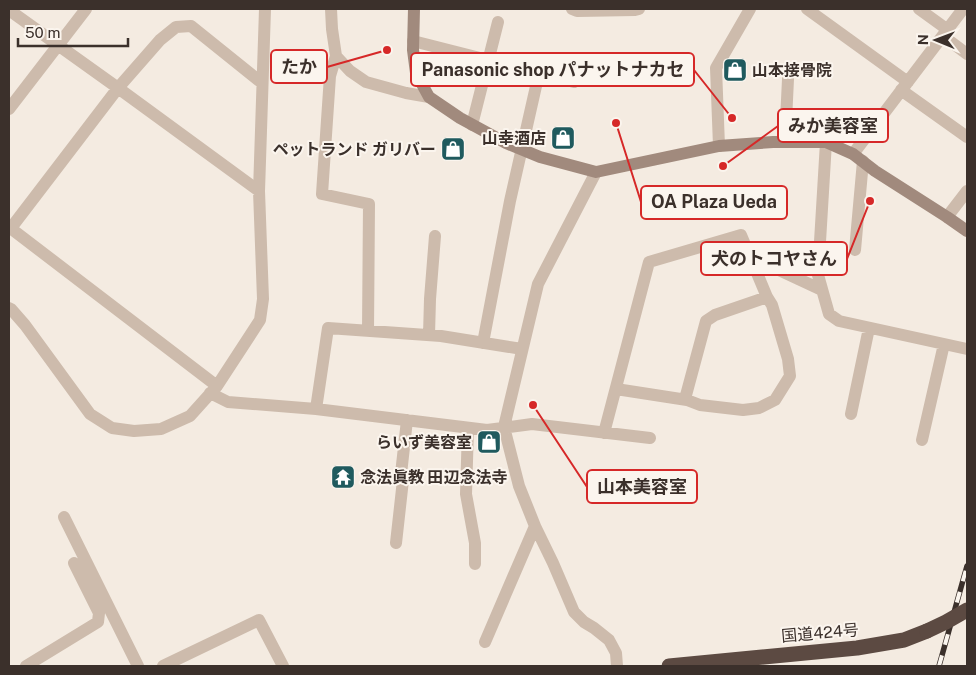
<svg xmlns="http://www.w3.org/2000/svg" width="976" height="675" viewBox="0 0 976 675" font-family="'Public Sans','Noto Sans JP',sans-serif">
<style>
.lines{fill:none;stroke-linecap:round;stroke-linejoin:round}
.street{stroke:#cdbbac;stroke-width:12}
.secondary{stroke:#a18a7d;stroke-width:12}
.highway{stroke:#5c4a42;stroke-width:15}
.rail-casing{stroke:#3b302b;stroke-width:5.5}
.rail{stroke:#fbf5ee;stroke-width:4;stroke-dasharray:11;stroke-linecap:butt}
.highway-bridge{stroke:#5c4a42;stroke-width:15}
.labels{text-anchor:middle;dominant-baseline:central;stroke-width:4;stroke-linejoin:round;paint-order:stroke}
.poi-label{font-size:16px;font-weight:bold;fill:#3b302b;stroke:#fbf5ee;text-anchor:end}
.street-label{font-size:16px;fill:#3b302b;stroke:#fbf5ee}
.leader{fill:none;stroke:#d62828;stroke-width:2}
.callout-dot{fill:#d62828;stroke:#fbf5ee;stroke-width:2}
.callout{fill:#fbf5ee;stroke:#d62828;stroke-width:2}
.callout-label{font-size:18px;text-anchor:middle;font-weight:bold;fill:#3b302b}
</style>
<rect width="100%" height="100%" fill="#f4ebe1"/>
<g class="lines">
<path class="street" d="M331 9 332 29 336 56 350 71 366 82 406 93 429 97
M572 9 577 11 635 10 639 9
M807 9 908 82
M919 9 948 30
M9 10 118 88 259 191
M943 36 967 54
M413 41 574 82
M336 56 330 76 322 194 369 204 368 331
M901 90 967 137
M9 109 86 9
M472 125 498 22
M785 142 788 79
M826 142 818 275 829 314 839 321 967 349
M719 146 716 68 750 9
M853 154 963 9
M596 172 538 284 504 427 519 486 535 526 553 563 574 612 584 622 594 628 609 640 616 653 617 666
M947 217 967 191
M9 227 217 386
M11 228 118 88 160 40 176 27 191 26 262 83
M855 250 863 161
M751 257 822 290
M9 308 11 309 25 325 90 414 112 428 134 431 161 429 190 416 217 386 260 320 263 299 259 191 265 9
M429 335 430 299 435 236
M483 343 510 201 539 73
M210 393 228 402 316 409 487 430 532 424 650 438
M685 399 706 321 715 315 767 297
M316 409 328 328 441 336 522 349
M851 414 869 328
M468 428 466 494 475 543V564
M604 433 649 262 741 235 767 297 772 305 788 359 790 376 775 400 759 408 743 410 700 405 687 400 616 389
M922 440 944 344
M64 517 138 666
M396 543 403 480 401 474 407 420
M485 642 535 526
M26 666 98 622 99 613 74 563
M163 666 259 620 283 666"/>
<path class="secondary" d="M414 9 413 50 416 73 429 97 460 118 506 143 540 157 596 172 719 146 773 142H826L853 154 875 171 947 217 967 231"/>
<path class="highway" d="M669 666 857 648 904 640 927 631"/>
<defs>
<path id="rail" d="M939 666 967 566"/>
</defs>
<use href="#rail" class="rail-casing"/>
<use href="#rail" class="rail"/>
<path class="highway-bridge" d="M927 631 946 622 967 610"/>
</g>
<defs>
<symbol id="shop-square" viewBox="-11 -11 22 22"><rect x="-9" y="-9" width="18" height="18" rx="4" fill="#1f5a5e" stroke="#fbf5ee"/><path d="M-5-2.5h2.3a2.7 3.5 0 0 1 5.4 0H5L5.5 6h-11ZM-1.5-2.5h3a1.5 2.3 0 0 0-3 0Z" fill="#fff"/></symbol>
<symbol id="temple-square" viewBox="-11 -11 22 22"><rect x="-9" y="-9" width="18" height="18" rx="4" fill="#1f5a5e" stroke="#fbf5ee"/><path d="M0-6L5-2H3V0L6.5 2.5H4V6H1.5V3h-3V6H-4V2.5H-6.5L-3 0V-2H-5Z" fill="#fff"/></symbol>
</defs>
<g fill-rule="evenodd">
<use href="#shop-square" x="721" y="56" width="28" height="28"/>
<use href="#shop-square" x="549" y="124" width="28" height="28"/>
<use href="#shop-square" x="439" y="135" width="28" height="28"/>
<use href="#shop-square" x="475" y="428" width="28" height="28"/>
<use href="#temple-square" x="329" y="463" width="28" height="28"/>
</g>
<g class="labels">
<g class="poi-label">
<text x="752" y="70" text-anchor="start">山本接骨院</text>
<text x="546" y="138">山幸酒店</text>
<text x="436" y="149">ペットランド ガリバー</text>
<text x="472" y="442">らいず美容室</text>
<text x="360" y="477" text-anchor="start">念法眞教 田辺念法寺</text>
</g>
<g class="street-label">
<text transform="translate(820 633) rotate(-5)">国道424号</text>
</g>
</g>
<path class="leader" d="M387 50L327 67M732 118L694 70M723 166L778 126M616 123L641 202M870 201L847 259M533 405L587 487"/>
<g class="callout-dot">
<circle cx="387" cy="50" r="5"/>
<circle cx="732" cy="118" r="5"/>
<circle cx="723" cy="166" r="5"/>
<circle cx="616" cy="123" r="5"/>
<circle cx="870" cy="201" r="5"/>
<circle cx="533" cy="405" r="5"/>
</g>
<g class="callout">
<rect x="271" y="50" width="56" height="33" rx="5"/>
<rect x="411" y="53" width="283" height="33" rx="5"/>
<rect x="778" y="109" width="110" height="33" rx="5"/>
<rect x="641" y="186" width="146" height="33" rx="5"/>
<rect x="701" y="242" width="146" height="33" rx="5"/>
<rect x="587" y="470" width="110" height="33" rx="5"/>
</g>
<g class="callout-label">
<text x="299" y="73">たか</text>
<text x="553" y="76">Panasonic shop パナットナカセ</text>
<text x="833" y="132">みか美容室</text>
<text x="714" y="208">OA Plaza Ueda</text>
<text x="774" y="265">犬のトコヤさん</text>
<text x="642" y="493">山本美容室</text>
</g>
<rect width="976" height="675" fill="none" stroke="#3b302b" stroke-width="20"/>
<g transform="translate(936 40) rotate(271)" stroke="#fbf5ee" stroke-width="4" paint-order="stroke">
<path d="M0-4L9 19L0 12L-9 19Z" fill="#3b302b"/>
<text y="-8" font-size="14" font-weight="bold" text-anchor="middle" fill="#3b302b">N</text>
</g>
<path d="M18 38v8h110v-8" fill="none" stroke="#3b302b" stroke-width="2.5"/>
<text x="25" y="38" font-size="15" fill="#3b302b" stroke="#fbf5ee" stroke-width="4" paint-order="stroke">50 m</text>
</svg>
